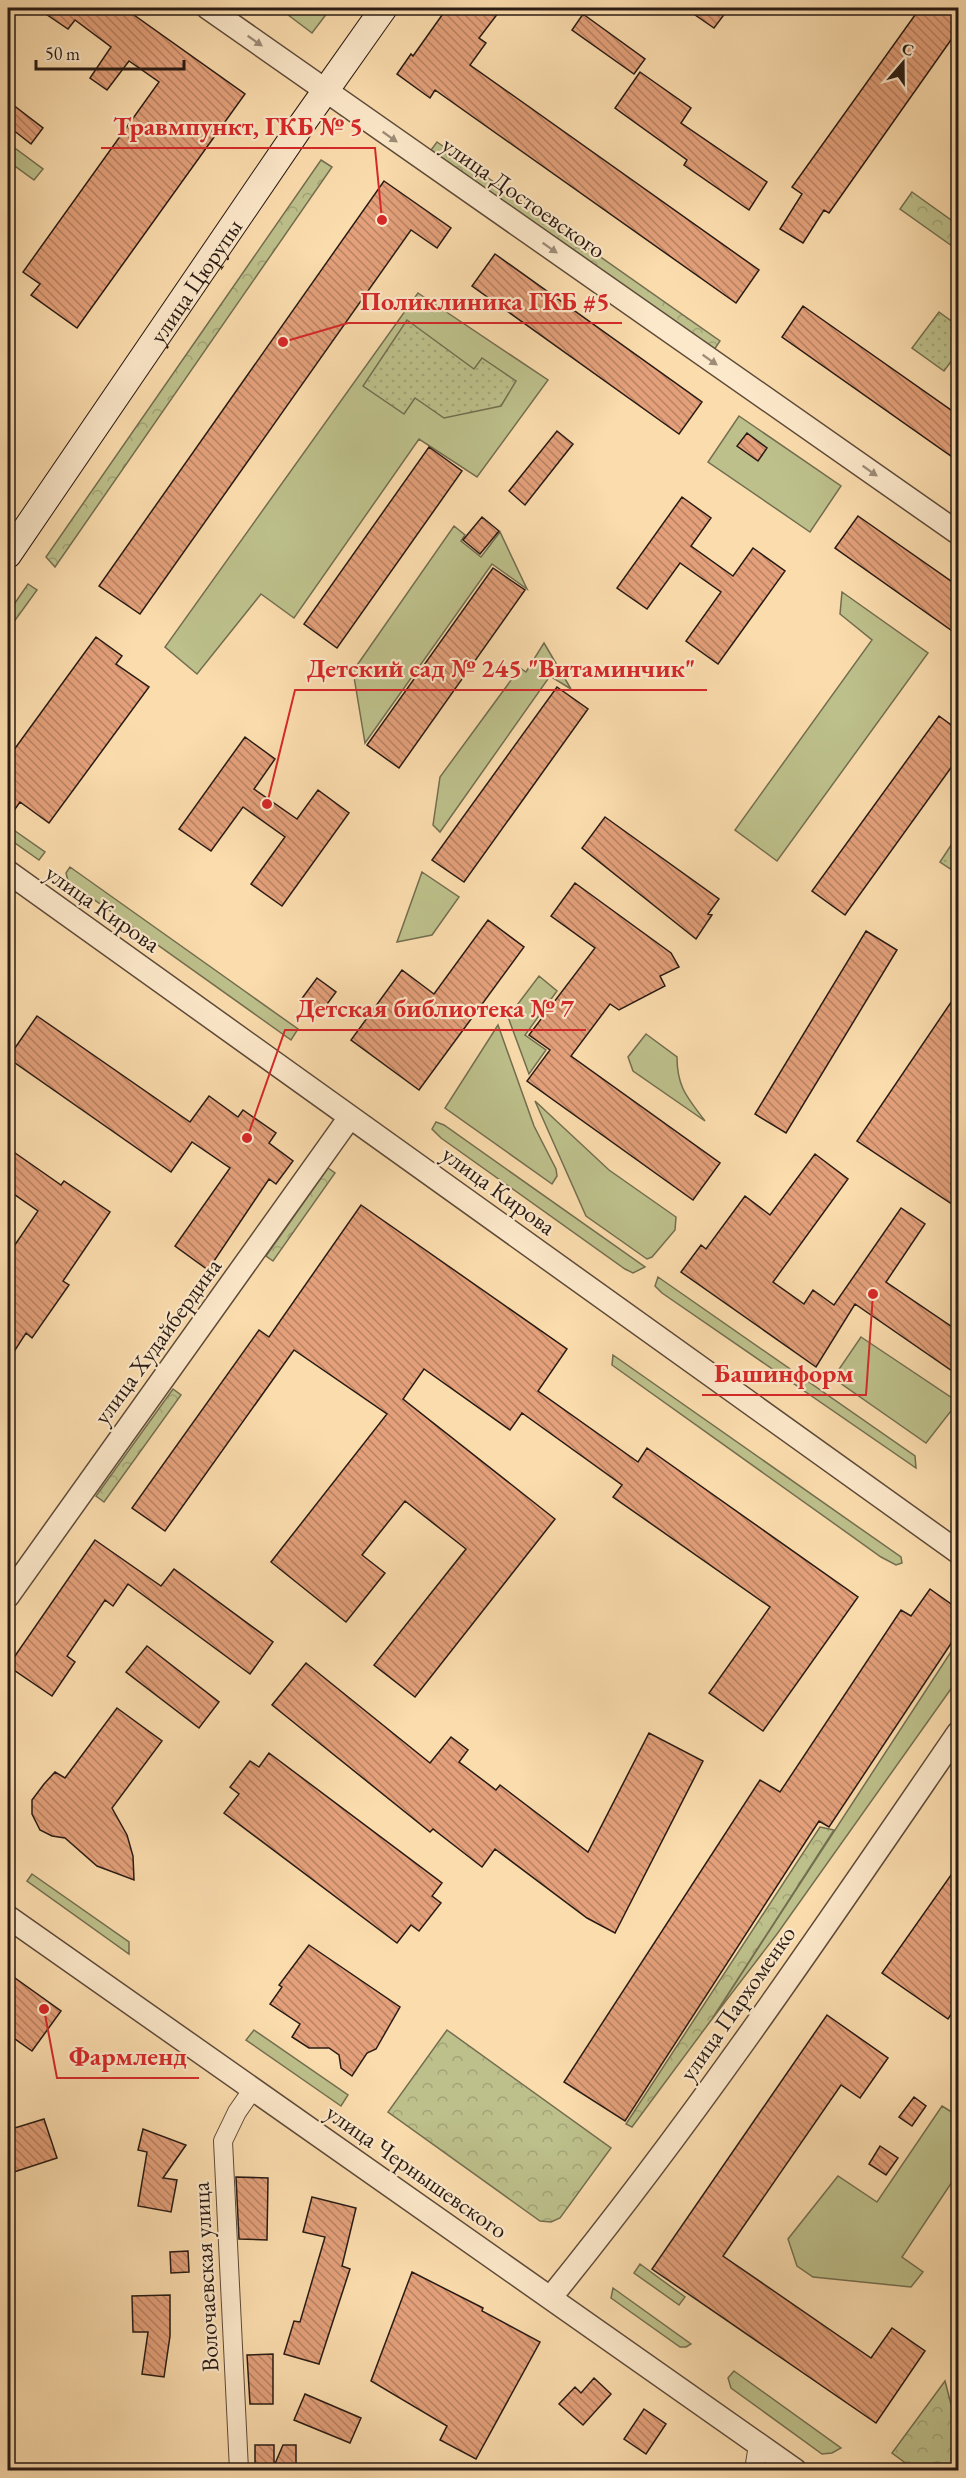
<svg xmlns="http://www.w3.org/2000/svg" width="966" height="2478" viewBox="0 0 966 2478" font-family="'EB Garamond',serif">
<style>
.grass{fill:#bdc08b;stroke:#736e50;stroke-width:1.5}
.forest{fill:url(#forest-crowns);stroke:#736e50;stroke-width:1.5}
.park{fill:url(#park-dots);stroke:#736e50;stroke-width:1.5}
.building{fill:url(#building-back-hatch);stroke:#291b14;stroke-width:1.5}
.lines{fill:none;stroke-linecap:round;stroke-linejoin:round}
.minor-casing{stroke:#5e4b3a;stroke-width:20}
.tertiary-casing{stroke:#5e4b3a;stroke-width:25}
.secondary-casing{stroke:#291b14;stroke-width:28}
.minor{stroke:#fce8ca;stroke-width:18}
.tertiary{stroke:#fce8ca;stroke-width:22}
.secondary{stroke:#fce8ca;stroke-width:26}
.oneway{fill:#9d8c78}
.labels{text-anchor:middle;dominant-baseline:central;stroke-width:4.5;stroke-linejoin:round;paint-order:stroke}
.street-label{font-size:24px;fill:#291b14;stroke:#fce8ca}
.leader{fill:none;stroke:#d62828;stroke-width:2}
.callout-dot{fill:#d62828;stroke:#fce8ca;stroke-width:2}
.callout-label{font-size:26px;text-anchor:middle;font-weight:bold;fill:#d62828;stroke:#fce8ca;stroke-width:4.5;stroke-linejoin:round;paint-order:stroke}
</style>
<defs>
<pattern id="forest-crowns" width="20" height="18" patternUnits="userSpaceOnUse" patternTransform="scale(1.5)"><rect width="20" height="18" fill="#bdc08b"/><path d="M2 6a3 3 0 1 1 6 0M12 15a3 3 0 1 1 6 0" fill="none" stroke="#a2a477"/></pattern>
<pattern id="park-dots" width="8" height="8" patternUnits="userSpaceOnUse" patternTransform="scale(1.5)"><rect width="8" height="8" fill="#bdc08b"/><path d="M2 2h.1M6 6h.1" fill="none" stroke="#a2a477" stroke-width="1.8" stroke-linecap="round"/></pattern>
<pattern id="building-back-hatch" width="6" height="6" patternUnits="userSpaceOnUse" patternTransform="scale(1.5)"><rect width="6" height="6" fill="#e3a07a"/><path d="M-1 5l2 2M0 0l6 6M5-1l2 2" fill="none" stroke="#b88263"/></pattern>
</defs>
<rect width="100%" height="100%" fill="#fbdcad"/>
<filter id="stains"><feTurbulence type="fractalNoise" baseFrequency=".00333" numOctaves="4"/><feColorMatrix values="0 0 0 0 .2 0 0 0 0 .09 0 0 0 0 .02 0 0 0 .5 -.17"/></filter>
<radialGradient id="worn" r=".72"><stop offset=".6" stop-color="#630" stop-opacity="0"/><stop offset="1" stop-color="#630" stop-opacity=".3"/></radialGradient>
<path class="grass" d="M279 8H331L312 33Z
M8 143 43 169 34 180 8 161Z
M418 293 548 380 477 477 419 439 294 618 261 594 197 674 165 647Z
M739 416 841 486 810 532 708 462Z
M454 526 465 535 461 541 481 557 500 532 527 589 492 564 365 743 353 671Z
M842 592 928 653 777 861 735 830 872 640 840 614Z
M544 643 571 689 550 676 440 832 433 825 440 777 520 668 526 672Z
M8 826 45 852 39 860 8 838Z
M70 867 298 1029 291 1040 68 881 66 873Z
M422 872 459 897 432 935 397 942Z
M539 976 557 991 525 1035 546 1050 529 1074 508 1017Z
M498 1025 534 1126 556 1169 557 1176 552 1184 445 1108Z
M646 1034 677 1057C677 1088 688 1098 705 1121L633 1071 628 1057Z
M535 1101 609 1170 676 1217 675 1230 652 1257 647 1259 586 1216Z
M436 1122 444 1125 645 1267 633 1273 625 1269 441 1138 432 1129Z
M658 1277 915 1456 916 1468 662 1293 655 1286Z
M861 1337 958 1402 926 1443 833 1378Z
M613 1355 901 1557 902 1563 896 1565 881 1557 612 1365Z
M958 1641V1679L777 1934 712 2019Z
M32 1874 129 1942V1954L27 1881Z
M254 2030 348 2095 341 2106 246 2040Z
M942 2106 958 2116V2173L902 2257 923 2272 911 2287 813 2277 797 2266 788 2239 838 2176 877 2202Z
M640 2264 685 2297 679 2305 634 2273Z
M613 2288 691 2344 686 2347H680L611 2298Z
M734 2371 841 2448 832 2453 822 2454 731 2388 728 2378Z"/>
<path class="forest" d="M437 142 720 341 714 350 431 150Z
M321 160 332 167 55 567 46 557Z
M912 192 958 225V236L952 246 900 209Z
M28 584 37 590 8 630V613Z
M328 1168 335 1173 273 1261 266 1256Z
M173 1389 181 1395 104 1502 96 1496Z
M820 1827 834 1830 712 2019 632 2127 626 2124Z
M447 2030 611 2148 560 2218 551 2222 540 2221 388 2112Z
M945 2381 958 2431V2470H915L892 2453Z"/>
<path class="park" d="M939 312 958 326V352L944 371 912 348Z
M407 320 474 369 482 358 516 381 501 406 444 418 415 398 404 414 363 386Z
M955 839 958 841V874L940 862Z"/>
<path class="building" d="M37 8H124L245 94 77 328 31 295 40 284 23 272 159 82 129 61 107 90 90 78 111 47 75 20 68 29Z
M447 8H502L479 38 486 43 470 65 759 270 736 303 435 90 430 98 397 74 411 54 413 56Z
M685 8H729L714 28Z
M920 8H958V30L829 213 824 210 803 243 780 229 802 194 792 187Z
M583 14 645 59 634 74 572 30Z
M640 72 691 108 681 123 767 182 749 210 684 165 687 160 615 108Z
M8 101 43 128 31 144 8 126Z
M384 181 451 228 437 248 411 230 140 614 99 586Z
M495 254 702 402 679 434 472 286Z
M803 306 958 415V461L782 337Z
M557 431 573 444 525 505 509 491Z
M747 433 767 448 758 461 737 446Z
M429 447 462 471 337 648 304 624Z
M682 497 711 518 691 546 733 576 753 548 785 571 718 664 686 641 721 592 680 563 647 609 617 588Z
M858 516 958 586V635L835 548Z
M482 517 499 531 480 554 463 540Z
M493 568 525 590 399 768 367 745Z
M96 637 122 656 116 664 149 687 49 823 20 802 8 819V758Z
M557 687 588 709 464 882 432 860Z
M939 716 958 730V758L845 915 812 891Z
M245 737 275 759 254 789 297 819 318 790 349 813 282 906 251 884 285 837 243 807 211 851 179 829Z
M605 817 719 899 708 914 712 915 696 939 582 848Z
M575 883 671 953 679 967 660 976 665 986 619 1010 610 1004 571 1056 720 1163 693 1200 527 1081 550 1050 529 1035 595 948 551 916Z
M488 920 524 947 419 1090 351 1040 402 970 434 994Z
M866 931 897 950 786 1133 755 1114Z
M317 978 336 992 319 1015 300 1001Z
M958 992V1208L857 1141Z
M37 1016 190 1122 209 1096 238 1117 243 1110 276 1133 269 1143 293 1161 276 1184 269 1179 208 1270 175 1246 230 1168 192 1142 171 1172 8 1058Z
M8 1148 61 1185 64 1181 110 1212 63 1281 69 1285 32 1338 26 1333 8 1361V1255L38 1211 8 1190Z
M815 1154 848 1179 773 1282 804 1304 813 1290 834 1305 901 1208 925 1224 886 1282 958 1331V1375L855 1304 816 1367 681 1272 701 1245 706 1249 745 1196 770 1215Z
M361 1205 567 1349 538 1391 638 1462 647 1448 858 1597 763 1731 709 1693 770 1607 613 1497 622 1485 522 1413 510 1430 424 1369 403 1399 555 1519 415 1697 374 1665 466 1549 405 1501 362 1555 385 1573 346 1622 271 1562 387 1414 294 1350 165 1531 132 1508 259 1330 269 1337Z
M95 1540 161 1586 174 1569 273 1642 250 1674 128 1584 113 1606 105 1600 67 1656 75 1662 52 1696 8 1666Z
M930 1589 958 1609V1633L829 1827 819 1821 625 2121 564 2082 760 1780 780 1792 901 1610 911 1616Z
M147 1646 219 1702 199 1728 126 1672Z
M306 1663 430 1763 451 1737 468 1750 459 1762 496 1790 500 1785 588 1852 649 1733 703 1761 615 1933 587 1918 495 1849 482 1867 433 1829 430 1832 272 1705Z
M117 1708 162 1741 112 1808 127 1835 133 1856 134 1880 97 1866 65 1838 52 1836 40 1830 32 1814V1800L44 1784 55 1772 65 1778Z
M269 1753 442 1883 432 1896 441 1903 419 1931 411 1925 397 1943 224 1813 239 1794 230 1787 250 1761 259 1767Z
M958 1865V2004L948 2019 882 1973Z
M309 1945 400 2007 376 2049 367 2053 352 2076 341 2068 339 2055 329 2048H309L292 2037 300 2024 270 2004 282 1987 279 1985Z
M8 1973 61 2011 32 2051 8 2034Z
M827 2015 888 2058 860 2098 841 2085 723 2256 871 2358 892 2328 925 2351 876 2423 652 2269Z
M914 2097 926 2106 912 2126 899 2117Z
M44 2119 57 2158 8 2174V2130Z
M143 2129 186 2145 163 2178 177 2180 171 2212 138 2206 147 2152 138 2150Z
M880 2146 898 2158 886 2175 869 2164Z
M236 2177 268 2178 267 2240 239 2239Z
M312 2197 356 2208 342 2266 350 2269 319 2364 284 2354 294 2321 300 2322 325 2237 303 2232Z
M188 2251 189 2272 171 2273 170 2252Z
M412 2272 483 2308 482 2311 540 2342 476 2459 440 2440 447 2426 371 2381Z
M170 2295V2336L164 2377 142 2374 148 2332H133L132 2296Z
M273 2354V2404H250L247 2355Z
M594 2378 611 2394 583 2425 559 2404 575 2387 581 2393Z
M305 2394 361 2418 350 2443 294 2420Z
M644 2409 666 2424 646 2454 624 2439Z
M255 2445H274V2466L283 2445H296V2470H255Z"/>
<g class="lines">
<defs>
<path id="minor" d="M239 2470 223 2141 237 2112 253 2089
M754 2470 758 2445"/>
<path id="tertiary" d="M208 8 958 533
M8 872 958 1552
M8 1596 350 1117
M8 1917 795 2470
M551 2297C697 2117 827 1924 958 1733"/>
<g id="secondary">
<path id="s1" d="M8 555 302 124 384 8"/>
</g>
</defs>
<use href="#minor" class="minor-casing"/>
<use href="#tertiary" class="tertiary-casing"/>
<use href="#secondary" class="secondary-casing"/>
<use href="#minor" class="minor"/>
<use href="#tertiary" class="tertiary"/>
<use href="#secondary" class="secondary"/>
</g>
<defs><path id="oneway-solid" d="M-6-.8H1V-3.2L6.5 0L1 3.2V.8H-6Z" transform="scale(1.5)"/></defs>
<g class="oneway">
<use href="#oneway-solid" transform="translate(255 41) rotate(35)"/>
<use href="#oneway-solid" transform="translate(390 137) rotate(35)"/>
<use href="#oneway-solid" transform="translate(550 248) rotate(35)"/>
<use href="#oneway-solid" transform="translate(710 360) rotate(35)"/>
<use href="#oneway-solid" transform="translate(870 471) rotate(35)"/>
</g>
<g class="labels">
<g class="street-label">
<text transform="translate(524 197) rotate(35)">улица Достоевского</text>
<text stroke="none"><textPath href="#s1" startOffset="332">улица Цюрупы</textPath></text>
<text transform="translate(103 908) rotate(35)">улица Кирова</text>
<text transform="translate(499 1190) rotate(36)">улица Кирова</text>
<text transform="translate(157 1341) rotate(-54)">улица Худайбердина</text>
<text transform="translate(737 2003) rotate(-55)">улица Пархоменко</text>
<text transform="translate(417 2171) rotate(35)">улица Чернышевского</text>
<text transform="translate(205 2277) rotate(-93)">Волочаевская улица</text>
</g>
</g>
<path class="leader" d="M382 220L375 148H101M283 342L348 323H622M267 804L295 690H707M247 1138L285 1030H586M873 1294L866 1395H702M44 2009L57 2078H199"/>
<g class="callout-dot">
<circle cx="382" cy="220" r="6"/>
<circle cx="283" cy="342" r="6"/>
<circle cx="267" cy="804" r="6"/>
<circle cx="247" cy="1138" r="6"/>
<circle cx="873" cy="1294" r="6"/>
<circle cx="44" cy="2009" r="6"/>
</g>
<g class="callout-label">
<text x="238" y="135">Травмпункт, ГКБ № 5</text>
<text x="485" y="310">Поликлиника ГКБ #5</text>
<text x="501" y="677">Детский сад № 245 "Витаминчик"</text>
<text x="435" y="1017">Детская библиотека № 7</text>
<text x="784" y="1382">Башинформ</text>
<text x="128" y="2065">Фармленд</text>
</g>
<rect width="966" height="2478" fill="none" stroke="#fbdcad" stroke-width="30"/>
<rect x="9" y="9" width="948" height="2460" fill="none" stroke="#291b14" stroke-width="3"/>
<rect x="15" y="15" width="936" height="2448" fill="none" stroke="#291b14" stroke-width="1.5"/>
<g transform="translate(903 63) rotate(20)" stroke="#fce8ca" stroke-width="4.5" paint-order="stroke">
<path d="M0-4.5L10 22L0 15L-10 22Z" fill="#291b14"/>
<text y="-9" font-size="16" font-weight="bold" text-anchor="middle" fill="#291b14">С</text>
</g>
<path d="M36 60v9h148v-9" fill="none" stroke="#291b14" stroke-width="3"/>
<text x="45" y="60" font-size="18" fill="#291b14" stroke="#fce8ca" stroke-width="4.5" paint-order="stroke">50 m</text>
<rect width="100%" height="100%" filter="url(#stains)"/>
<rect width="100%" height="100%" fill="url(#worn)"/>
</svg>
